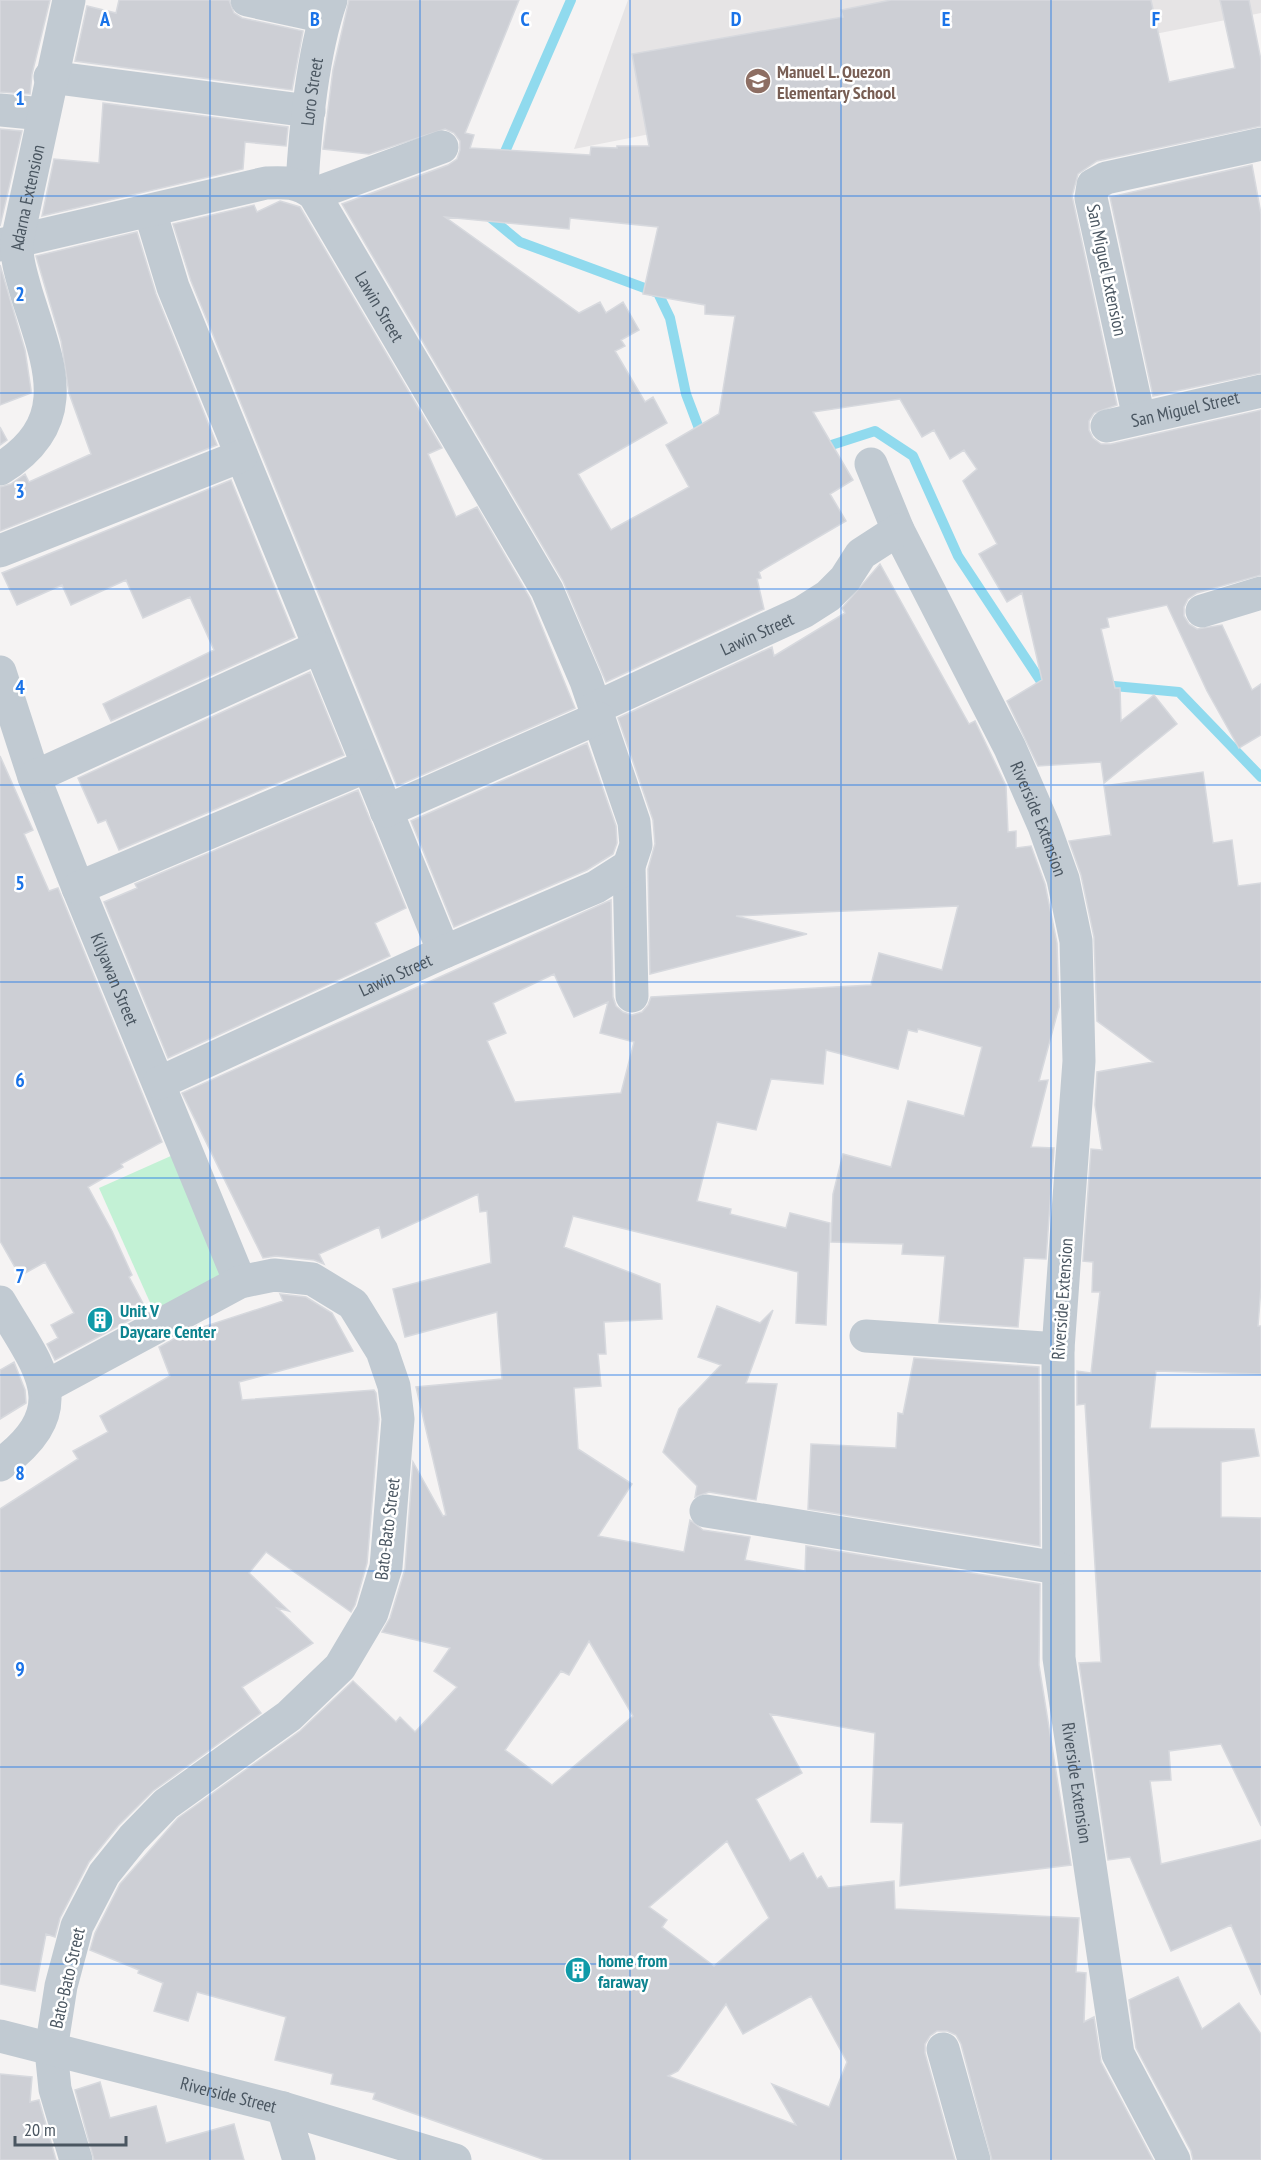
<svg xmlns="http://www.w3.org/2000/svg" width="1261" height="2160" viewBox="0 0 1261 2160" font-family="'PT Sans Narrow',sans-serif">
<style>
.education{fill:#e6e4e5}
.green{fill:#c3f1d5}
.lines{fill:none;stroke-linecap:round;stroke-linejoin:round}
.stream{stroke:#90daee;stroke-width:10}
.building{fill:#cdcfd5;stroke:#d7d9de;stroke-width:1.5;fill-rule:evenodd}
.minor{stroke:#c1cad2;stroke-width:33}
.grid{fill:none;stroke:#1a73e8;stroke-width:1.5;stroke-opacity:0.55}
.labels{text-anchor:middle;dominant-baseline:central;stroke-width:5;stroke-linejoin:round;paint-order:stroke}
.education-label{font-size:18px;font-weight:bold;fill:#785e54;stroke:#fff;text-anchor:start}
.street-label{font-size:18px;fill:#4a5661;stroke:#fff}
.culture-label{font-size:18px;font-weight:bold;fill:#0d838f;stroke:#fff;text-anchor:start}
.grid-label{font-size:20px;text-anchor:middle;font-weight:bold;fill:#1a73e8;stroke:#fff;stroke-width:5;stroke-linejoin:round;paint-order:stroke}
</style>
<rect width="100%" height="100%" fill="#f5f3f3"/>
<path class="education" d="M628 0H1261V13L574 149Z"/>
<path class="green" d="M182 1151 239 1279 156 1316 99 1188Z"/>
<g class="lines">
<path class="stream" d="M501 161 571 0
M486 214 520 242 658 293 670 318 686 394 703 439
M819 449 875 431 913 456 958 556 1040 680 1054 681
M1103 685 1179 692 1261 777"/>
</g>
<path class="building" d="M0 0H50L32 74 30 94 0 92Z
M119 0H229L234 13 242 18 303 31 292 90 75 61 87 6 116 13Z
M349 0H519L465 133 474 135 470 148 590 155 591 147 617 148V146H649L632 54 843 17 841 10 891 0H1151L1169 82 1235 68 1220 0H1249L1261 60V126L1097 161 1078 174 1072 196 1117 405 1094 413 1089 421V430L1093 438 1101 444H1111L1261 410V575L1197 593 1188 599 1184 607V616L1189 624 1197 629 1222 625 1252 690 1261 684V735L1239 748 1207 691 1167 605 1107 618 1109 627 1101 629 1115 688H1120L1121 721 1154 695 1177 724 1104 783 1101 762 1038 766 1007 701 1042 680 1022 593 1007 602 979 554 997 544 963 481 977 469 964 450 950 459 934 430 922 437 900 399 813 412 853 480 830 494 846 521 759 572 761 578 757 579 764 609 606 682 563 581 342 204 448 165 457 159 460 150V141L454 133 445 129 369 154 323 149 333 70ZM445 217 569 229 570 218 658 227 643 294 705 305V314L735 316 719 414 666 445 689 487 611 530 578 474 667 423 653 397 645 402 615 351 625 346 621 340 639 330 623 302 606 313 600 302 579 313Z
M103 103 288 127 286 146 245 142 243 169 42 216 54 159 99 163Z
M0 129 22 131 0 226Z
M1252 165 1261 214V373L1153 396 1110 197Z
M280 201 300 207 442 448 428 454 456 517 477 507 530 598 575 708 397 786 191 281 173 224 254 205 257 212Z
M137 232 156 294 217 445 0 531V487L11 484 25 474 29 482 91 454 69 393 61 341 36 256Z
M0 265 25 350 31 390V393L0 405Z
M0 427 7 440 0 445Z
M231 480 295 637 111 721 103 704 214 650 190 597 143 618 126 580 71 605 62 585 17 605 2 573Z
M880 564 969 724 975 721 1006 786 1008 832 1016 831V848L1031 846 1045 884 1057 943 1059 1007 1039 1081 1048 1080 1031 1147 1054 1148 1046 1259 1024 1258 1018 1327 939 1322 945 1256 902 1254 903 1244 831 1242 833 1194 843 1154 891 1167 908 1101 964 1116 982 1047 918 1029 917 1032 908 1030 898 1069 826 1050 823 1084 771 1079 756 1130 717 1122 697 1201 731 1209 730 1214 786 1228 790 1213 830 1223 826 1325 796 1323 798 1272 573 1216 564 1247 660 1284 662 1319 604 1322 606 1354H598L601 1386 574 1388 578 1449 632 1484 598 1536 684 1552 690 1520 703 1530 750 1537 745 1560 805 1571 806 1546 1040 1584 1039 1665 1071 1865 900 1886 903 1823 871 1822 875 1733 770 1714 802 1773 756 1799 790 1861 803 1853 817 1879 821 1876 828 1888 894 1881 895 1909 1079 1918 1076 1972 1086 1973 1084 2022 1094 2017 1101 2062 1153 2160H992L961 2044 956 2035 947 2031H937L930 2036 925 2044V2053L955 2160H545L373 2099 375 2093 331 2084 333 2074 275 2060 286 2017 197 1992 188 2021 154 2011 163 1983 138 1973 139 1970 90 1950 95 1933 120 1884 178 1818 300 1731 353 1681 396 1722 400 1717 415 1732 457 1687 434 1671 450 1648 382 1632 390 1618 405 1569 413 1462 443 1516 446 1515 416 1387 502 1379 497 1312 405 1337 393 1289 491 1263 487 1211 480 1212 478 1194 382 1238 379 1227 319 1254 324 1264 314 1260 276 1256 263 1258 182 1093 611 900 613 997 616 1006 623 1012 632 1015 642 1012 648 1005 651 997 871 985 879 953 942 970 958 906 736 916 807 934 650 974 648 869 655 844 653 820 618 718 772 647 774 656 845 613 842 608ZM554 974 574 1017 608 1002 600 1033 634 1042 621 1093 515 1102 487 1041 506 1033 493 1003ZM589 1641 633 1716 552 1785 505 1750 561 1671 569 1675ZM727 1841 769 1918 714 1966 662 1927 667 1920 649 1907ZM811 1996 847 2062 829 2107 772 2084 796 2125 668 2076 678 2071 726 2004 743 2034Z
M310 672 344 755 119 850 106 820 98 823 78 778Z
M587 743 616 826 617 843 613 854 587 870 454 927 411 821Z
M0 756 33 830 24 834 49 891 58 888 162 1142 121 1164 123 1167 88 1187 112 1231 132 1275 129 1277 147 1311 55 1360 47 1344 58 1338 51 1325 74 1313 45 1262 20 1276 0 1241Z
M1203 772 1213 843 1232 840 1238 886 1261 883V1287L1258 1326H1261V1374L1156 1371 1150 1428 1254 1429 1259 1456 1221 1462V1517L1261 1518V1826L1221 1744 1169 1751 1171 1780 1150 1781 1161 1864 1261 1840V1995L1231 1925 1171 1951 1130 1857 1108 1860 1079 1663 1101 1662 1085 1404 1077 1405V1371L1091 1373 1100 1292H1092L1093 1262 1083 1261 1091 1149 1102 1150 1095 1105 1097 1072 1153 1062 1097 1021 1094 937 1081 875 1069 841 1111 835 1104 786Z
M358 790 406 908 375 923 390 956 168 1058 104 902 137 888 135 884Z
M280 1294 306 1297 332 1313 353 1351 239 1382 242 1400 374 1390 376 1393 379 1419 367 1563 355 1605 351 1612 266 1552 249 1573 289 1611 277 1608 313 1643 242 1687 261 1713 153 1791 118 1826 89 1862 60 1918 55 1937 46 1934 35 1991 0 1984V1509L78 1459 73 1451 108 1432 100 1416 170 1376 159 1347 197 1326 200 1328 283 1301Z
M717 1306 760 1323 773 1310 746 1383 777 1384 756 1500 709 1492 695 1497 697 1486 663 1452 679 1409 721 1365 698 1357Z
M914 1358 1039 1367 1040 1546 808 1509 811 1444 896 1448 898 1413 903 1414Z
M14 1362 25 1390 26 1403 0 1419V1370Z
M1178 1977 1202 2029 1239 2003 1261 2034V2160H1193L1191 2151 1136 2048 1129 2000Z
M0 2074 32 2077 30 2102 39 2100 56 2160H0Z
M100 2082 110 2118 156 2106 166 2143 234 2124 244 2160H94L75 2090Z"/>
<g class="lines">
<g class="minor">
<path d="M247 0 325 17"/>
<path d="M50 77 309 111"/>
<path d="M0 110 43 114"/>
<path id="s1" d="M302 185C305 130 313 51 331 0"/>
<path d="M314 194 442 147"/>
<path d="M150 211 173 287 444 952"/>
<path id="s2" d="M0 245 266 183C286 182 298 182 314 194L547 590 586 681 634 822 636 845 629 866 632 996"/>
<path d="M1139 418 1091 198 1093 185 1106 178 1261 144"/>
<path id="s3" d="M1107 426 1261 391"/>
<path id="s4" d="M871 464 898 530 1010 748 1044 826 1063 879 1076 941 1079 1061 1058 1349 1059 1658 1118 2054 1174 2160"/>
<path id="s5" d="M0 469C76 422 49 365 27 295 22 277 16 260 17 241L69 0"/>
<path d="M0 551 241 456"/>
<path d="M1202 611 1261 593"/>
<path id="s6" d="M0 672 34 777 78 888 240 1282"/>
<path id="s7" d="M595 708 803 612 828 596 845 579 861 554 898 530"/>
<path d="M34 777 319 647"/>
<path d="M386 811 598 718"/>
<path d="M78 888 367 766"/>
<path id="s8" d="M159 1083 444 952 596 887 629 866"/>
<path d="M0 1302C39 1369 78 1407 0 1465"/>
<path d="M866 1336 1058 1349"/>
<path d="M45 1387 240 1282 274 1275 312 1279 353 1304 382 1351 394 1386 398 1419 386 1567 372 1613 340 1667 289 1716 166 1804 133 1838 104 1874 77 1926 61 1986 51 2050 55 2089 76 2160"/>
<path d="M706 1511 1058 1568"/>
<path id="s9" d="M0 2036 283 2108 455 2160"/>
<path d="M943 2049 974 2160"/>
<path d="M283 2108 299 2160"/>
</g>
</g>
<path class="grid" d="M210 0V2160M420 0V2160M630 0V2160M841 0V2160M1051 0V2160M0 196H1261M0 393H1261M0 589H1261M0 785H1261M0 982H1261M0 1178H1261M0 1375H1261M0 1571H1261M0 1767H1261M0 1964H1261"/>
<defs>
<symbol id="school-disc" viewBox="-11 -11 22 22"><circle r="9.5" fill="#8d6e63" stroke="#fff"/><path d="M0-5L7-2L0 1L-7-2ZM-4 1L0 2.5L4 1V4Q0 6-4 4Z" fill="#fff"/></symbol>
<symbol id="building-disc" viewBox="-11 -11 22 22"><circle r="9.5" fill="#0f9aa8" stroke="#fff"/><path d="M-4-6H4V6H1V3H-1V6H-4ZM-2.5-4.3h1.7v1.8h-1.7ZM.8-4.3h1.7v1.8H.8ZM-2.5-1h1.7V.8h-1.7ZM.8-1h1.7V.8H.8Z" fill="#fff"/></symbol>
</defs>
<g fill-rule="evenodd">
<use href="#school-disc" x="743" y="66" width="30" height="30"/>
<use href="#building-disc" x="85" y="1305" width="30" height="30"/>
<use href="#building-disc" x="563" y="1955" width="30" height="30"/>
</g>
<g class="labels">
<g class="education-label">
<text x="777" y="71">Manuel L. Quezon<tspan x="777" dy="21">Elementary School</tspan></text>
</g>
<g class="street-label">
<text stroke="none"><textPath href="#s1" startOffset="94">Loro Street</textPath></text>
<text stroke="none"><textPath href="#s5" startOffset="296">Adarna Extension</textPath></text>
<text transform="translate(1107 270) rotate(78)">San Miguel Extension</text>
<text stroke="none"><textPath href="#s2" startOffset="454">Lawin Street</textPath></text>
<text stroke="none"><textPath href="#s3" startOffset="80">San Miguel Street</textPath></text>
<text stroke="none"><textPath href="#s7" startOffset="178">Lawin Street</textPath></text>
<text stroke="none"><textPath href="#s4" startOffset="393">Riverside Extension</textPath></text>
<text stroke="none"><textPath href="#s8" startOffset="260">Lawin Street</textPath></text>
<text stroke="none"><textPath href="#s6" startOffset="328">Kilyawan Street</textPath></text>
<text transform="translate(1062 1299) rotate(-86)">Riverside Extension</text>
<text transform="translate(387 1529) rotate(-83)">Bato-Bato Street</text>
<text stroke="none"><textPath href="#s4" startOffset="1365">Riverside Extension</textPath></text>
<text transform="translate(67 1978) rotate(-77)">Bato-Bato Street</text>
<text stroke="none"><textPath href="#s9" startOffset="236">Riverside Street</textPath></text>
</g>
<g class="culture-label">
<text x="120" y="1310">Unit V<tspan x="120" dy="21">Daycare Center</tspan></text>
<text x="598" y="1960">home from<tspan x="598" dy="21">faraway</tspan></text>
</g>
</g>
<g class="grid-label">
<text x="105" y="26">A</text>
<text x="315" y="26">B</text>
<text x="525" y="26">C</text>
<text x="736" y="26">D</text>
<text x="946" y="26">E</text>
<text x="1156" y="26">F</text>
<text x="20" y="105">1</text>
<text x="20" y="301">2</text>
<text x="20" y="498">3</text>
<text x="20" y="694">4</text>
<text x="20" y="890">5</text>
<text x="20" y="1087">6</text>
<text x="20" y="1283">7</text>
<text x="20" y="1480">8</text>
<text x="20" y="1676">9</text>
</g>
<path d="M15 2136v9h111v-9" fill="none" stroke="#4a5661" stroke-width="3"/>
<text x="24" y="2136" font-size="18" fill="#4a5661" stroke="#ffffff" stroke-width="4.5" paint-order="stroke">20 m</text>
</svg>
